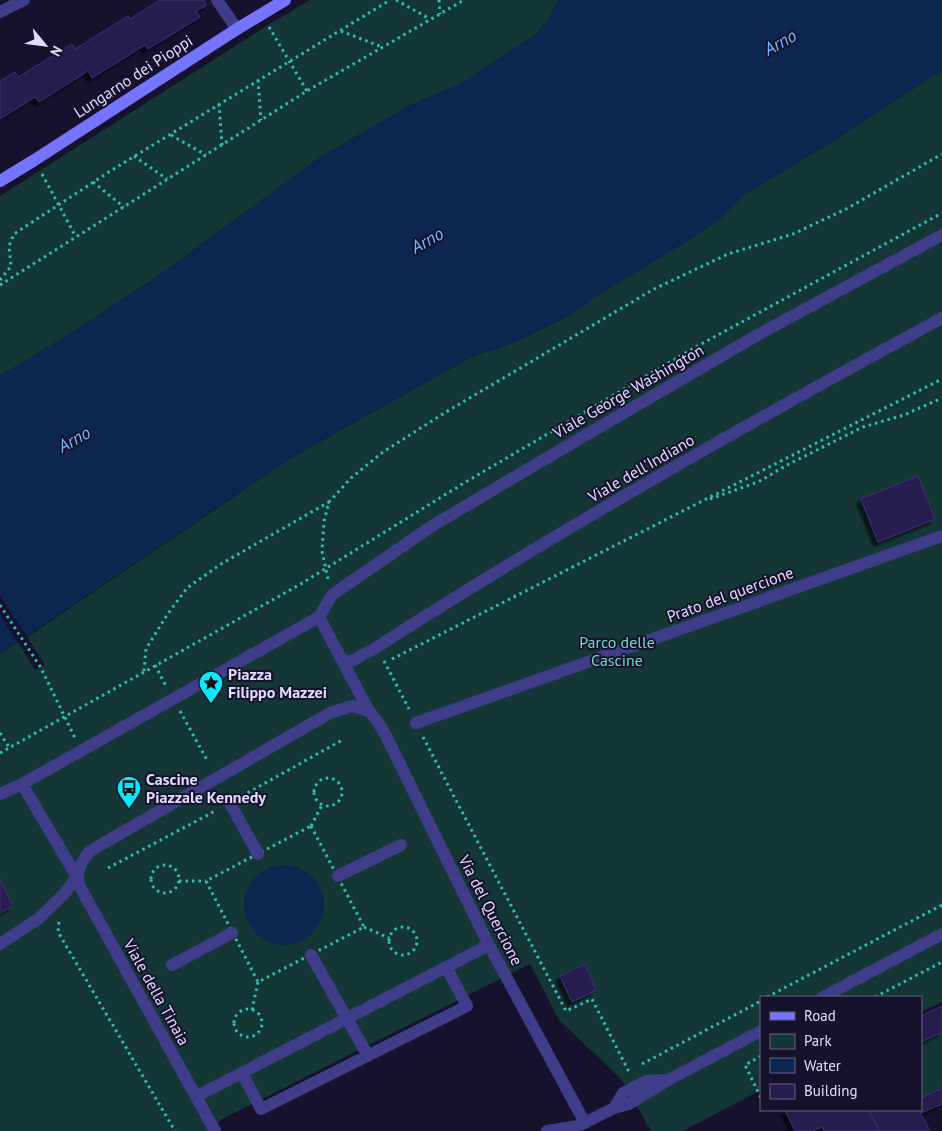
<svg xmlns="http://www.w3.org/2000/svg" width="942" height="1131" viewBox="0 0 942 1131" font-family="'PT Sans',sans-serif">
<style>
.green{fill:#143634}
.water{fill:#0d264f}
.pier{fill:#16112c}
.building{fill:#261d4d;stroke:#3d3079;filter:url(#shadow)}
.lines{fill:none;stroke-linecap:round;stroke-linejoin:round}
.path{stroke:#31beb3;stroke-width:3;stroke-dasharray:2.5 4;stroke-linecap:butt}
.street{stroke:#3f3d8a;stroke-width:12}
.secondary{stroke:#7574fe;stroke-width:12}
.labels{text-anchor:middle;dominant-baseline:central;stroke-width:4;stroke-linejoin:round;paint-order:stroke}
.street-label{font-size:16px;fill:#e0dcff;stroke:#16112c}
.park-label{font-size:16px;fill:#66e1c0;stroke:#16112c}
.poi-label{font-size:16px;font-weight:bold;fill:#e0dcff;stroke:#16112c;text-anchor:start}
.water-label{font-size:18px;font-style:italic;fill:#6bbcfe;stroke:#16112c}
</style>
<defs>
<filter id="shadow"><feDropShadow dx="-4.5" dy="4.5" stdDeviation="1" flood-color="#0009"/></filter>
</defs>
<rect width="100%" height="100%" fill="#16112c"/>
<path class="green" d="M310 0H558L550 17 536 35 487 66 469 80 409 106 319 158 154 279 63 338 0 376V196L268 25Z
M942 70V1002L921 1012V997H761V1090L683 1131H651L622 1080 559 1020 530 964 220 1120 219 1123 208 1131H0V654L18 642 35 670 45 665 27 637 291 458 471 357 511 344 565 318 591 300 721 218 742 196 835 140Z
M942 1007V1094L921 1104V1017Z"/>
<path class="water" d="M558 0H942V70L835 140 742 196 721 218 699 234 591 300 565 318 511 344 471 357 291 458 0 654V376L63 338 153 280 319 158 409 106 469 80 487 66 536 35 550 17Z
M244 905a40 40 0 1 1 80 0a40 40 0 1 1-80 0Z"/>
<path class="pier" d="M0 596 28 638 19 644 0 615Z"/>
<path class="building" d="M160 0H204L207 5 196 11 200 17 148 49 145 45 92 78 88 71 39 102 35 97 0 119V81L15 72 18 77 72 44 75 49 128 16 130 19Z
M918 476 935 519 878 542 861 499Z
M0 879 13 906 0 913Z
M585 964 596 990 572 1002 560 976Z
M942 1006V1032L921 1042V1016Z
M942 1088V1104L921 1113 919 1110H921V1098Z
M785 1110H869L879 1131H824L822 1127 813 1131H795Z
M869 1110H919L930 1131H879Z"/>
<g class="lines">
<path class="path" d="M396 0 430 19
M439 0 440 14
M269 27 307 91
M341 31 382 47
M258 80 261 120
M219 104 222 145
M171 135 206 155
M134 156 167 179
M42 174 76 237
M93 182 124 207
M0 280 11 266 9 246 14 234 112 170 390 0
M0 285 307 91 464 0
M710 499 758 482 789 464 863 427 904 415 942 398
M328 579 322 551 324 521 329 502 351 478 383 452 446 412 654 289 728 254 793 234 848 208 942 154
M0 605 41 668 75 738
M392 659 942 379
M384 661 409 709
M155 665 166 686
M144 671 146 649 167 615 187 588 221 564 329 502
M180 711 207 760
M0 733 9 747
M423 737 566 1011 592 999 629 1072 630 1071
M0 753 299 585 464 483 694 348 942 213
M314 792a14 14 0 1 1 28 0a14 14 0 1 1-28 0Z
M242 796 344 739
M311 826 364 927 258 982 206 881Z
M311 826 322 805
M151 879a14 14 0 1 1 28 0a14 14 0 1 1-28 0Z
M108 868 217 810
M179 881H206
M59 922 58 932 175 1131
M364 927 389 938
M389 941a14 14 0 1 1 28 0a14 14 0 1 1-28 0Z
M767 997 942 905
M875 997 942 962
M234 1023a14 14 0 1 1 28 0a14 14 0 1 1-28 0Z
M252 1010 258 982
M761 1056 745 1065 761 1098
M642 1064 761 1001"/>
<path class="street" d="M217 0 237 29
M0 12 24 0
M319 617 369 711 378 722 386 736 489 945 585 1123
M342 660 352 661 377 647C560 529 751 422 942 318
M416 723 942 536
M0 794 22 784 319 617 332 595 339 590 432 526 584 436 761 333 942 235
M230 803 258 854
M338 876 401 845
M0 944 38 919 64 894 77 877 22 784
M311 955 368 1056
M172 965 232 933
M823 997 942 934
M242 1073 261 1109 467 1006 446 967
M197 1096 489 945
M614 1108 623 1093 646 1081 667 1080
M215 1131 79 885C76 871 81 862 90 851L330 713 352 706 369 711
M547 1131 578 1126
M573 1131 578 1126 614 1108 629 1104 670 1079 761 1031"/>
<path class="secondary" d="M0 181 33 161 237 29 285 0"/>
</g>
<defs>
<symbol id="sight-pin" viewBox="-11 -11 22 30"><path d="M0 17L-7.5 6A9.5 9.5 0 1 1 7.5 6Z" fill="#09e9fe" stroke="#16112c"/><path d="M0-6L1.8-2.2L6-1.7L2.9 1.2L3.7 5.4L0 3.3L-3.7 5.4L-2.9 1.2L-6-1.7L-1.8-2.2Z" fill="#111"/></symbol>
<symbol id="bus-pin" viewBox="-11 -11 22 30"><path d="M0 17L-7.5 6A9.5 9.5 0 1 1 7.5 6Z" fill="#09e9fe" stroke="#16112c"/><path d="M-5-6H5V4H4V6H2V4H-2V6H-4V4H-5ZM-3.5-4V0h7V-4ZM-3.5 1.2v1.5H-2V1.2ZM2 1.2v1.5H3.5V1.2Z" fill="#111"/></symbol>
</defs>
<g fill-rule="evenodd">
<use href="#sight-pin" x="197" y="669" width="28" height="38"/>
<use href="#bus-pin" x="115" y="774" width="28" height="38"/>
</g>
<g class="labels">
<g class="street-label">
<text transform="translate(133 76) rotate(-33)">Lungarno dei Pioppi</text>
<text transform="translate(628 391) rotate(-30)">Viale George Washington</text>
<text transform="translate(641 468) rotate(-30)">Viale dell'Indiano</text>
<text transform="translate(730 594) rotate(-20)">Prato del quercione</text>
<text transform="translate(491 910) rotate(63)">Via del Quercione</text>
<text transform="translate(157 992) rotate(61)">Viale della Tinaia</text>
</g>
<g class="park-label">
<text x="617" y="642">Parco delle<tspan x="617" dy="18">Cascine</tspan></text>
</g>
<g class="poi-label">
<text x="228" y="674">Piazza<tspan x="228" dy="18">Filippo Mazzei</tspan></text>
<text x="146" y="779">Cascine<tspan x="146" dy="18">Piazzale Kennedy</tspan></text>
</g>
<g class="water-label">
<text transform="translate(780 42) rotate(-29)">Arno</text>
<text transform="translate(427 240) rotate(-29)">Arno</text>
<text transform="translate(74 439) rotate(-29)">Arno</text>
</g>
</g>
<rect x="760" y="996" width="162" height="115" fill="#16112c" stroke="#676280"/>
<rect x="770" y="1012" width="25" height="8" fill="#7574fe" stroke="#676280"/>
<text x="804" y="1021" font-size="15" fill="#e0dcff">Road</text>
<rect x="770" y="1034" width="25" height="15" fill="#143634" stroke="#676280"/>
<text x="804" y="1046" font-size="15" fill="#e0dcff">Park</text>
<rect x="770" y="1058" width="25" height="15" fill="#0d264f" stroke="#676280"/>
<text x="804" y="1071" font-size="15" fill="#e0dcff">Water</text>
<rect x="770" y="1084" width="25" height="15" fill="#261d4d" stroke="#676280"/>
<text x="804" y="1096" font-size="15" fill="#e0dcff">Building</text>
<g transform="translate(45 45) rotate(119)" stroke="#16112c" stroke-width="4" paint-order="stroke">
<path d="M0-4L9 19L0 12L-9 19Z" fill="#e0dcff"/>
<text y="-8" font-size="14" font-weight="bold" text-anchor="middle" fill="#e0dcff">N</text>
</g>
</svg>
